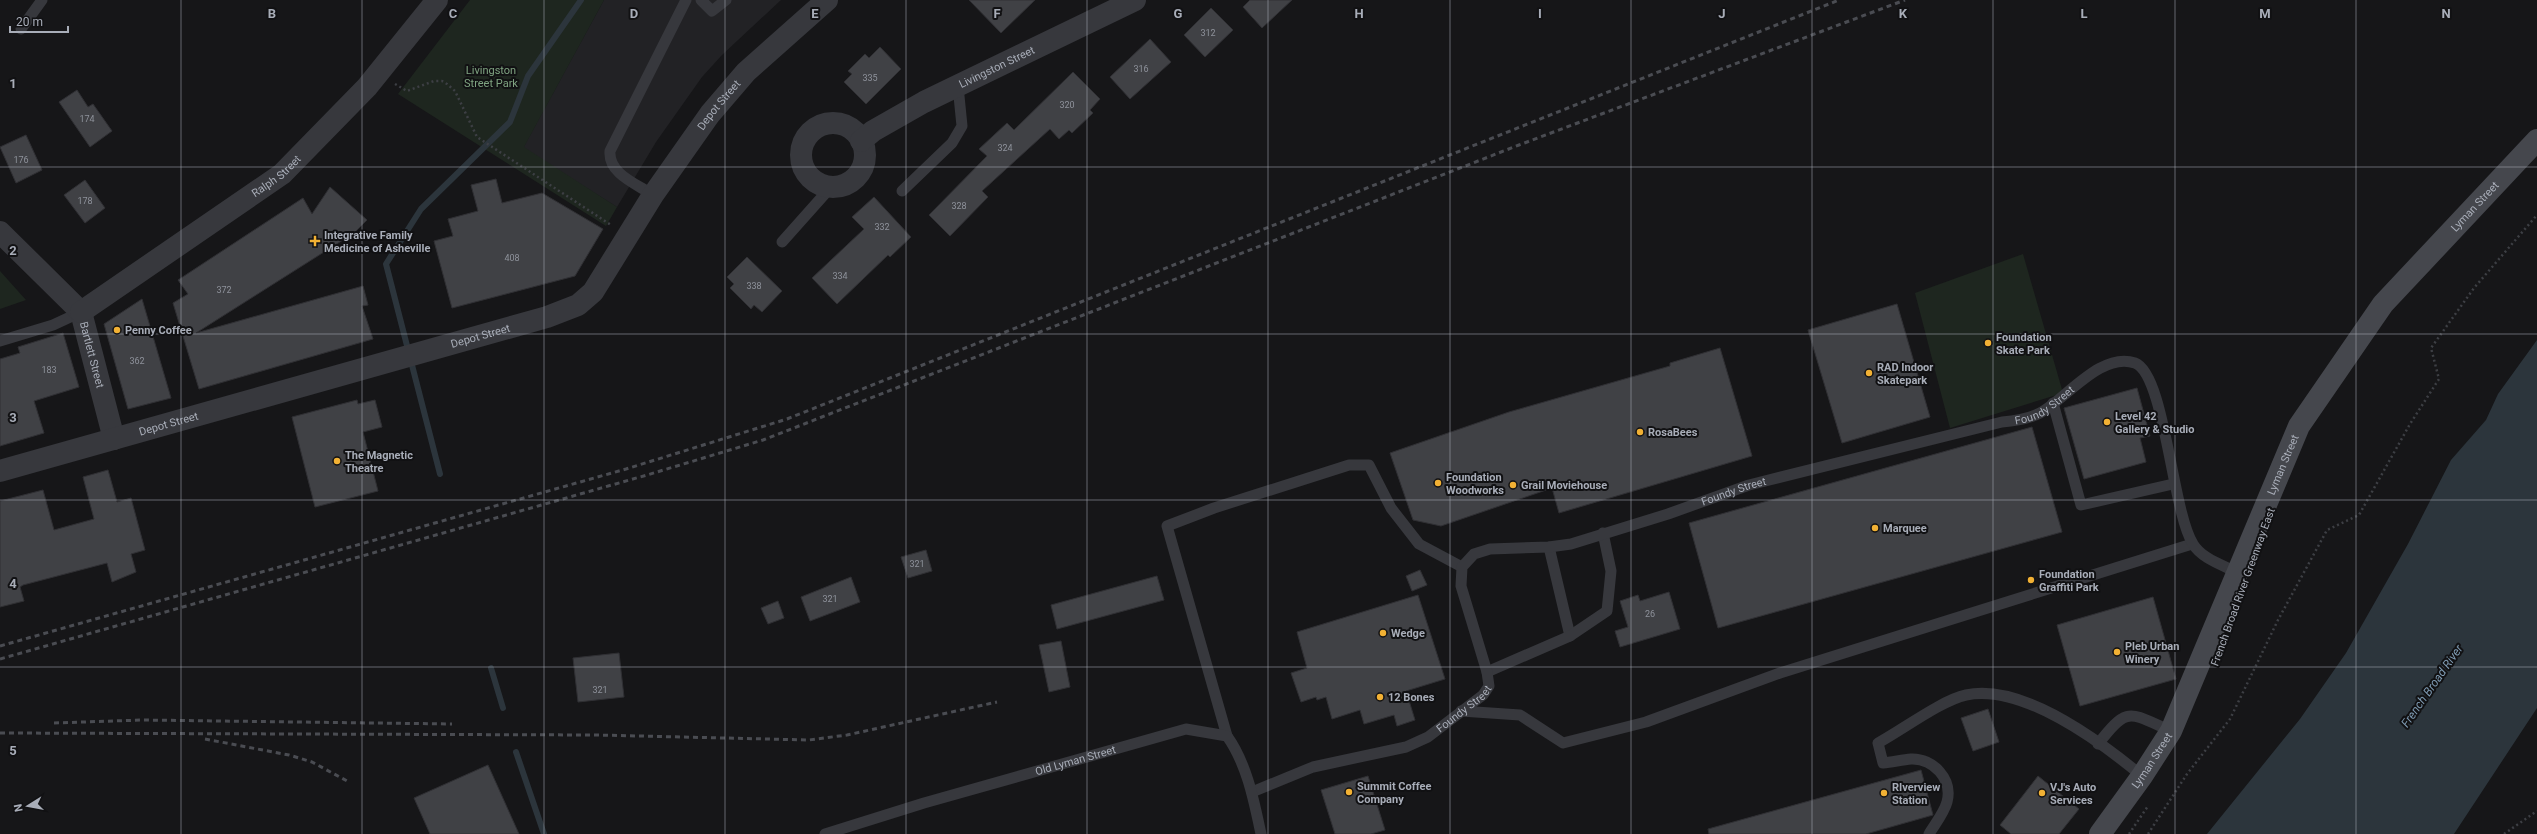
<svg xmlns="http://www.w3.org/2000/svg" width="2537" height="834" viewBox="0 0 2537 834" font-family="Roboto,sans-serif">
<style>
.built{fill:#222225}
.green{fill:#1e261f}
.water{fill:#2c353c}
.lines{fill:none;stroke-linecap:round;stroke-linejoin:round}
.stream{stroke:#2c353c;stroke-width:6}
.building{fill:#404145;stroke:#303034}
.path{stroke:#3d3f44;stroke-width:2.5;stroke-dasharray:2 3;stroke-linecap:butt}
.service{stroke:#37383d;stroke-width:11}
.minor{stroke:#37383d;stroke-width:22}
.tertiary{stroke:#37383d;stroke-width:22}
.secondary{stroke:#45474d;stroke-width:22}
.rail{stroke:#4a4c52;stroke-width:3;stroke-dasharray:5 4;stroke-linecap:butt}
.grid{fill:none;stroke:#a8adb8;stroke-width:1;stroke-opacity:0.55}
.poi-dot{fill:#f2b134;stroke:#111113;stroke-width:1.5}
.labels{text-anchor:middle;dominant-baseline:central;stroke-width:4;stroke-linejoin:round;paint-order:stroke}
.number-label{font-size:9px;fill:#8e929b}
.street-label{font-size:11px;fill:#a8adb8;stroke:#111113}
.park-label{font-size:11px;fill:#7fa381;stroke:#111113}
.poi-label{font-size:11px;font-weight:bold;fill:#a8adb8;stroke:#111113;text-anchor:start}
.water-label{font-size:12px;font-style:italic;fill:#7f9bb3;stroke:#111113}
.grid-label{font-size:13px;text-anchor:middle;font-weight:bold;fill:#a8adb8;stroke:#111113;stroke-width:4;stroke-linejoin:round;paint-order:stroke}
</style>
<rect width="100%" height="100%" fill="#161618"/>
<path class="built" d="M604 0H781L722 55 702 77 656 142 617 207 523 148Z"/>
<path class="green" d="M470 0H604L524 147 617 207 606 226 398 94Z
M2023 254 2063 393 1950 428 1915 293Z
M0 271 26 300 0 309Z"/>
<path class="water" d="M2537 340V708L2454 834H2207L2300 719 2346 653 2408 544 2451 460 2486 420 2498 394Z"/>
<g class="lines">
<path class="stream" d="M440 474 386 264 421 209 510 122 528 76 581 0
M491 668 503 708
M516 752 544 834"/>
</g>
<path class="building" d="M969 0H1035L1001 33Z
M1250 0H1292L1262 28 1243 7Z
M1211 8 1233 30 1205 57 1184 35Z
M1150 39 1171 62 1130 99 1110 77Z
M880 47 901 69 866 104 844 82 852 74 848 71 865 54 869 58Z
M1073 72 1100 99 1090 110 1093 113 1072 133 1069 130 1059 139 1050 129 982 191 988 197 950 236 929 215 987 156 979 149 1007 123 1014 130Z
M77 90 88 107 93 104 112 131 90 147 59 102Z
M26 135 42 170 16 183 0 147Z
M496 179 502 203 542 193 603 229 575 276 452 308 434 241 453 236 448 219 478 211 471 185Z
M85 180 105 208 85 223 64 195Z
M330 187 367 220 354 233 196 333 363 286 368 305 362 306 373 339 199 389 173 303 188 294 178 280 303 198 312 214Z
M874 197 911 237 890 257 888 255 837 304 812 278 864 229 852 217Z
M747 257 782 291 762 312 754 305 751 309 730 288 734 284 727 277Z
M142 299 171 398 128 409 104 324Z
M1897 304 1930 417 1842 443 1808 330Z
M63 333 79 387 34 401 44 433 0 446V359L20 353 18 347Z
M1720 348 1752 456 1559 513 1552 488 1441 526 1413 520 1390 453 1509 412 1670 366V363Z
M2137 388 2150 436 2140 438 2146 462 2084 479 2064 408Z
M357 400 358 404 375 400 382 427 363 432 378 491 315 507 292 417Z
M2032 427 2062 532 1718 628 1689 523Z
M108 470 117 502 131 498 145 550 131 554 136 572 112 582 107 563 23 585 20 587 24 601 0 607V501L43 490 54 530 94 519 83 477Z
M926 550 932 571 908 578 901 557Z
M1420 570 1427 585 1412 591 1406 576Z
M1157 576 1164 600 1057 629 1051 605Z
M851 577 860 602 810 621 801 597Z
M1669 592 1680 629 1620 647 1615 631 1628 627 1620 601 1638 595 1640 601Z
M1418 595 1445 679 1406 691 1415 720 1397 726 1394 715 1364 724 1360 710 1332 719 1326 697 1317 700 1316 697 1301 702 1291 673 1307 668 1297 632Z
M2153 597 2176 679 2080 706 2057 625Z
M778 601 784 618 768 624 761 608Z
M1061 641 1070 687 1049 692 1039 645Z
M619 653 624 697 578 702 573 658Z
M1988 709 1999 742 1973 751 1961 718Z
M488 765 519 834H430L414 798Z
M1921 770 1933 815 1866 834H1709L1708 829Z
M1368 776 1385 830 1371 834H1335L1321 790Z
M2038 776 2079 809 2059 834H2011L2000 825Z"/>
<g class="lines">
<path class="path" d="M395 84 407 91 434 81H442L447 84 455 91 477 137 611 225
M2129 834 2148 806
M2148 834 2187 774 2230 719 2278 620 2327 530 2359 515 2410 424 2439 379 2431 348 2474 288 2537 215
M2504 834 2537 811"/>
<g class="service">
<path d="M701 0 712 11 726 0"/>
<path d="M21 29 42 0"/>
<path d="M902 191 952 143 962 126 958 86"/>
<path d="M653 195C637 184 608 174 610 151L686 0"/>
<path d="M782 242 831 187"/>
<path d="M0 341 53 325 81 312"/>
<path d="M2053 403 2081 505 2173 484"/>
<path d="M1549 547 1570 636"/>
<path d="M1487 672 1570 636 1607 611 1611 571 1603 533"/>
<path d="M1461 711 1520 715 1563 743 1646 722 1780 673 2192 544"/>
<path d="M1227 736 1167 526 1214 508 1349 465H1369L1391 508 1419 544 1462 567"/>
<path d="M2098 744C2128 706 2128 712 2171 731"/>
<path id="s1" d="M1252 792 1313 767 1406 747 1428 737 1483 695 1489 686 1487 672 1461 586 1462 567 1474 554 1490 549 1549 547 1571 544 1668 514 1749 485 2002 422C2015 421 2028 419 2040 413 2065 400 2101 351 2135 363 2165 374 2172 511 2193 544 2202 559 2223 565 2238 573"/>
<path id="s2" d="M825 834 924 803 1186 729 1227 736C1247 764 1254 801 1261 834"/>
<path d="M1929 834C1935 824 1944 813 1947 802 1953 779 1933 758 1911 759 1902 760 1892 762 1883 763L1878 743C1902 730 1942 700 1966 695 2022 683 2101 742 2142 776"/>
</g>
<g class="minor">
<circle cx="833" cy="155" r="32"/>
<path id="s3" d="M861 141 873 131 924 102 1135 0"/>
<path id="s4" d="M0 232 81 312 114 439"/>
<path id="s5" d="M81 312 282 174 367 87 437 0"/>
</g>
<path class="tertiary" id="s6" d="M0 471 547 317 578 305 593 292 653 195 710 114 746 72 827 0"/>
<path class="secondary" id="s7" d="M2100 834 2142 776 2171 731 2299 426 2383 304 2537 140"/>
<path class="rail" d="M0 646 626 469 787 419 1839 0
M0 659 647 475 763 440 1519 145 1905 0
M54 723 142 720 452 724
M0 733 597 735 809 740 847 735 997 702
M205 739 289 755 312 762 349 782"/>
</g>
<path class="grid" d="M181 0V834M362 0V834M544 0V834M725 0V834M906 0V834M1087 0V834M1268 0V834M1450 0V834M1631 0V834M1812 0V834M1993 0V834M2175 0V834M2356 0V834M0 167H2537M0 334H2537M0 500H2537M0 667H2537"/>
<g class="poi-dot">
<path d="M313 235h4v4h4v4h-4v4h-4v-4h-4v-4h4z"/>
<circle cx="117" cy="330" r="4"/>
<circle cx="1988" cy="343" r="4"/>
<circle cx="1869" cy="373" r="4"/>
<circle cx="2107" cy="422" r="4"/>
<circle cx="1640" cy="432" r="4"/>
<circle cx="337" cy="461" r="4"/>
<circle cx="1438" cy="483" r="4"/>
<circle cx="1513" cy="485" r="4"/>
<circle cx="1875" cy="528" r="4"/>
<circle cx="2031" cy="580" r="4"/>
<circle cx="1383" cy="633" r="4"/>
<circle cx="2117" cy="652" r="4"/>
<circle cx="1380" cy="697" r="4"/>
<circle cx="1349" cy="792" r="4"/>
<circle cx="1884" cy="793" r="4"/>
<circle cx="2042" cy="793" r="4"/>
</g>
<g class="labels">
<g class="number-label">
<text x="1208" y="33">312</text>
<text x="1141" y="69">316</text>
<text x="870" y="78">335</text>
<text x="1067" y="105">320</text>
<text x="87" y="119">174</text>
<text x="1005" y="148">324</text>
<text x="21" y="160">176</text>
<text x="85" y="201">178</text>
<text x="959" y="206">328</text>
<text x="882" y="227">332</text>
<text x="512" y="258">408</text>
<text x="840" y="276">334</text>
<text x="754" y="286">338</text>
<text x="224" y="290">372</text>
<text x="137" y="361">362</text>
<text x="49" y="370">183</text>
<text x="917" y="564">321</text>
<text x="830" y="599">321</text>
<text x="1650" y="614">26</text>
<text x="600" y="690">321</text>
</g>
<g class="street-label">
<text stroke="none"><textPath href="#s3" startOffset="155">Livingston Street</textPath></text>
<text stroke="none"><textPath href="#s6" startOffset="847">Depot Street</textPath></text>
<text stroke="none"><textPath href="#s5" startOffset="238">Ralph Street</textPath></text>
<text stroke="none"><textPath href="#s7" startOffset="738">Lyman Street</textPath></text>
<text stroke="none"><textPath href="#s6" startOffset="499">Depot Street</textPath></text>
<text stroke="none"><textPath href="#s4" startOffset="158">Bartlett Street</textPath></text>
<text stroke="none"><textPath href="#s1" startOffset="999">Foundy Street</textPath></text>
<text stroke="none"><textPath href="#s6" startOffset="175">Depot Street</textPath></text>
<text stroke="none"><textPath href="#s7" startOffset="414">Lyman Street</textPath></text>
<text stroke="none"><textPath href="#s1" startOffset="675">Foundy Street</textPath></text>
<text transform="translate(2243 587) rotate(-70)">French Broad River Greenway East</text>
<text stroke="none"><textPath href="#s1" startOffset="231">Foundy Street</textPath></text>
<text stroke="none"><textPath href="#s2" startOffset="261">Old Lyman Street</textPath></text>
<text stroke="none"><textPath href="#s7" startOffset="90">Lyman Street</textPath></text>
</g>
<g class="park-label">
<text x="491" y="70">Livingston<tspan x="491" dy="13">Street Park</tspan></text>
</g>
<g class="poi-label">
<text x="324" y="235">Integrative Family<tspan x="324" dy="13">Medicine of Asheville</tspan></text>
<text x="125" y="330">Penny Coffee</text>
<text x="1996" y="337">Foundation<tspan x="1996" dy="13">Skate Park</tspan></text>
<text x="1877" y="367">RAD Indoor<tspan x="1877" dy="13">Skatepark</tspan></text>
<text x="2115" y="416">Level 42<tspan x="2115" dy="13">Gallery &amp; Studio</tspan></text>
<text x="1648" y="432">RosaBees</text>
<text x="345" y="455">The Magnetic<tspan x="345" dy="13">Theatre</tspan></text>
<text x="1446" y="477">Foundation<tspan x="1446" dy="13">Woodworks</tspan></text>
<text x="1521" y="485">Grail Moviehouse</text>
<text x="1883" y="528">Marquee</text>
<text x="2039" y="574">Foundation<tspan x="2039" dy="13">Graffiti Park</tspan></text>
<text x="1391" y="633">Wedge</text>
<text x="2125" y="646">Pleb Urban<tspan x="2125" dy="13">Winery</tspan></text>
<text x="1388" y="697">12 Bones</text>
<text x="1357" y="786">Summit Coffee<tspan x="1357" dy="13">Company</tspan></text>
<text x="1892" y="787">RIverview<tspan x="1892" dy="13">Station</tspan></text>
<text x="2050" y="787">VJ's Auto<tspan x="2050" dy="13">Services</tspan></text>
</g>
<g class="water-label">
<text transform="translate(2432 686) rotate(-55)">French Broad River</text>
</g>
</g>
<g class="grid-label">
<text x="272" y="18">B</text>
<text x="453" y="18">C</text>
<text x="634" y="18">D</text>
<text x="815" y="18">E</text>
<text x="997" y="18">F</text>
<text x="1178" y="18">G</text>
<text x="1359" y="18">H</text>
<text x="1540" y="18">I</text>
<text x="1722" y="18">J</text>
<text x="1903" y="18">K</text>
<text x="2084" y="18">L</text>
<text x="2265" y="18">M</text>
<text x="2446" y="18">N</text>
<text x="13" y="88">1</text>
<text x="13" y="255">2</text>
<text x="13" y="422">3</text>
<text x="13" y="588">4</text>
<text x="13" y="755">5</text>
</g>
<g transform="translate(28 806) rotate(259)" stroke="#111113" stroke-width="3" paint-order="stroke">
<path d="M0-3L7 15L0 10L-7 15Z" fill="#a8adb8"/>
<text y="-6" font-size="11" font-weight="bold" text-anchor="middle" fill="#a8adb8">N</text>
</g>
<path d="M10 26v6h58v-6" fill="none" stroke="#a8adb8" stroke-width="2"/>
<text x="16" y="26" font-size="12" fill="#a8adb8" stroke="#111113" stroke-width="3" paint-order="stroke">20 m</text>
</svg>
